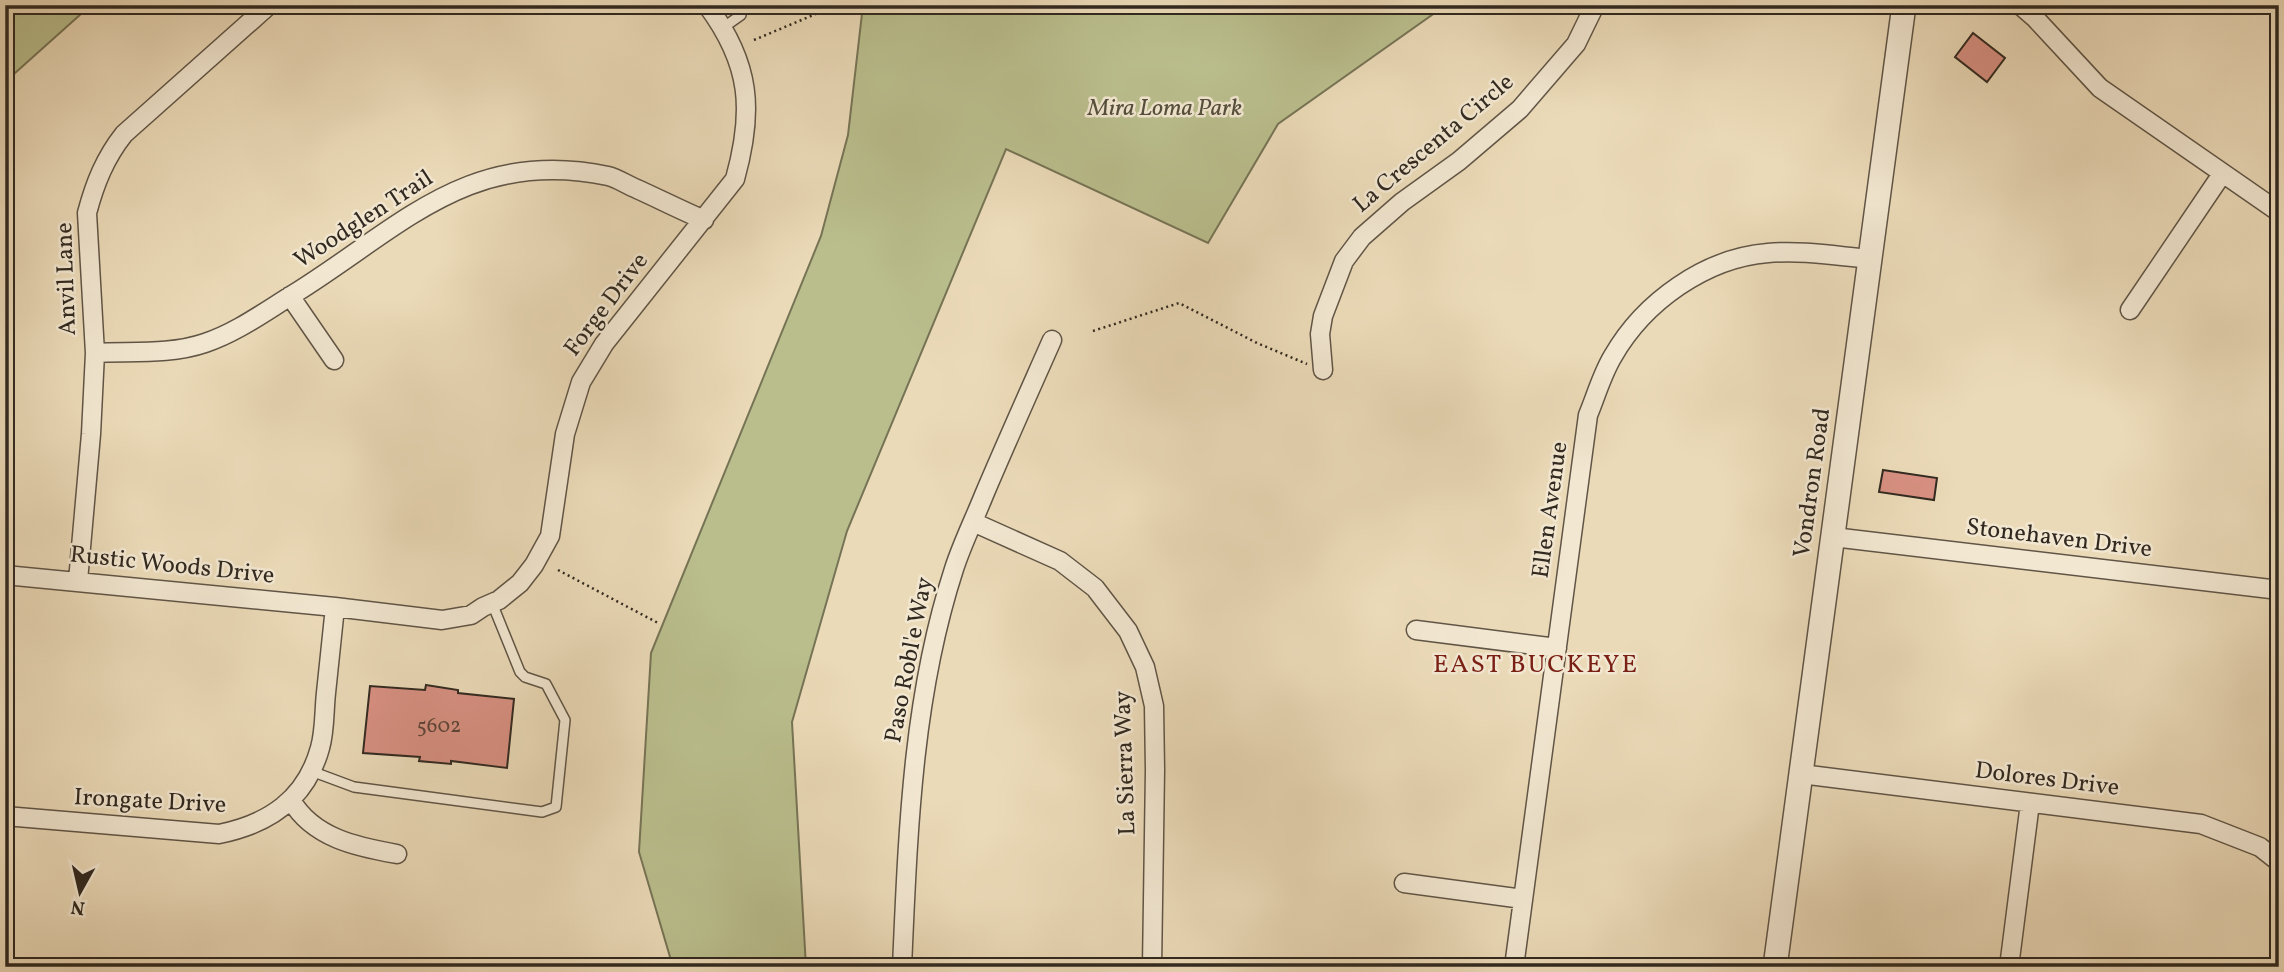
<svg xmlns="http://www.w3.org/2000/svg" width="2284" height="972" viewBox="0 0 2284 972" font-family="Vollkorn,serif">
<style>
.green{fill:#babe8d;stroke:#767456;stroke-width:2}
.building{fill:#d89082;stroke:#312920;stroke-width:2}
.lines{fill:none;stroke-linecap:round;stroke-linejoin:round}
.service-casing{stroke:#605546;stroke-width:12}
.minor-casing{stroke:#605546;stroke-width:21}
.tertiary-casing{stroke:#605546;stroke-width:26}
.path{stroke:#312920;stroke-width:2.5;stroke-dasharray:2 3.5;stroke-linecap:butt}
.service{stroke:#f2e7d1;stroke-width:9}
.minor{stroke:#f2e7d1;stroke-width:18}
.tertiary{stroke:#f2e7d1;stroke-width:23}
.labels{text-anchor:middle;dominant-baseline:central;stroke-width:5;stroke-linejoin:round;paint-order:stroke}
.number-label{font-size:21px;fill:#5b4338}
.park-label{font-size:24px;font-style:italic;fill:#534e3b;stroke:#f2e7d1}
.street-label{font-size:24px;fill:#312920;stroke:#f2e7d1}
.neighbourhood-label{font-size:26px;letter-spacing:2px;fill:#7a1f14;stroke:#f2e7d1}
</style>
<rect width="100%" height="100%" fill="#ebdab8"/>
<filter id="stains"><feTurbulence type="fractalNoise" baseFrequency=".00286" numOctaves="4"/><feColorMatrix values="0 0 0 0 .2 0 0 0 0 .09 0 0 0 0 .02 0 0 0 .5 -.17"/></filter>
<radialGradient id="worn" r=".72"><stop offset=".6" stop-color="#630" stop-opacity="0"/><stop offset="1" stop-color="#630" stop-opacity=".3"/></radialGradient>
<path class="green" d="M5 5H91L5 82Z
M863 5H1446L1278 124 1208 243 1006 149 847 531 792 722 806 967H673L639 852 651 653 821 236 848 135Z"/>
<path class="building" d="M1973 33 2005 58 1987 82 1955 57Z
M1883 470 1937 478 1934 500 1879 492Z
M426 685 458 690V693L514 699 507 768 451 761V764L419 761 420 757 363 753 370 686 425 690Z"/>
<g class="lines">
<defs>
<path id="service" d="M724 27 741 15
M311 771 354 787 542 812 556 807 565 720 546 684 525 677 520 672 492 603"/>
<path id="minor" d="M2020 5 2035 18 2100 88 2279 212
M290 296 334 360
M2130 310 2222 174
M95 353C131 351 170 355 205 343 238 332 267 310 297 292 402 226 471 147 608 176 617 178 627 185 637 189 659 199 681 210 704 220
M1323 370 1320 334 1323 316 1344 261 1362 237 1402 202 1459 161 1520 109 1576 44 1595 5
M973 522 1060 561 1095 588 1128 631 1145 667 1154 706 1155 770 1152 967
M1833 537 2279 590
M5 575 335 607 442 620 471 615 483 607 499 600 520 583 534 565 550 536 565 434 581 382 604 344 735 179C754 111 751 64 707 5
M78 581 91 434 95 353 87 213C95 183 105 158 124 134L269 5
M1416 630 1557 648
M1801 774 2201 824 2260 847 2279 862
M291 800C313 838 357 847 397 854
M5 816 219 834C269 824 306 799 320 748 325 731 324 711 326 693 329 664 332 636 335 607
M1404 883 1523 899
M902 967C908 833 912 698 954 569 962 544 974 520 984 495 1006 443 1029 392 1052 340
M1514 967 1588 415C1596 396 1602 374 1613 356 1644 302 1705 258 1768 253 1802 250 1836 256 1870 259
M2009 967 2030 803"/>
<path id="tertiary" d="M1775 967 1904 5"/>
</defs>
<use href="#service" class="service-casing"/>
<use href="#minor" class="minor-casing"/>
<use href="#tertiary" class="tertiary-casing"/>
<path class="path" d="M754 40 837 5
M1093 331 1179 303 1257 343 1307 364
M558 570 658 623"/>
<use href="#service" class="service"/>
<use href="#minor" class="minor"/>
<use href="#tertiary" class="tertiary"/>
</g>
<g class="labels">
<g class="number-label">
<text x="439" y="726">5602</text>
</g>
<g class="park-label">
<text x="1165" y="109">Mira Loma Park</text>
</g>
<g class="street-label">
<text transform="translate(1434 144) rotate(-40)">La Crescenta Circle</text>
<text transform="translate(364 220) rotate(-33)">Woodglen Trail</text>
<text transform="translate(67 279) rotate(-92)">Anvil Lane</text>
<text transform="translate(607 305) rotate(-53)">Forge Drive</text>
<text transform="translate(1813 483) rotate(-82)">Vondron Road</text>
<text transform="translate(1551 510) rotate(-82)">Ellen Avenue</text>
<text transform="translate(2059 539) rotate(7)">Stonehaven Drive</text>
<text transform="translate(172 566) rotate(6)">Rustic Woods Drive</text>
<text transform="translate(910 660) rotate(-79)">Paso Robl'e Way</text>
<text transform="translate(1126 763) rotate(-92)">La Sierra Way</text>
<text transform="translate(2047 780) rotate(7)">Dolores Drive</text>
<text transform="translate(150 802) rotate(3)">Irongate Drive</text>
</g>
<g class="neighbourhood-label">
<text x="1536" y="665">EAST BUCKEYE</text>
</g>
</g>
<rect width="2284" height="972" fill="none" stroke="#ebdab8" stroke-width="28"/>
<rect x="7" y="7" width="2270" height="958" fill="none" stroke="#312920" stroke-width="3.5"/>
<rect x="14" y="14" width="2256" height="944" fill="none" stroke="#312920" stroke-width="2"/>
<g transform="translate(80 892) rotate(188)" stroke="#f2e7d1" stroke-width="5" paint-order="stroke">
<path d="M0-5L12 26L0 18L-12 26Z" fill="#312920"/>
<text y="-10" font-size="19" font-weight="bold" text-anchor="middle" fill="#312920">N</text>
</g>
<rect width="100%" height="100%" filter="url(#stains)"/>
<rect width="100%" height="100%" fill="url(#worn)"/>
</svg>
